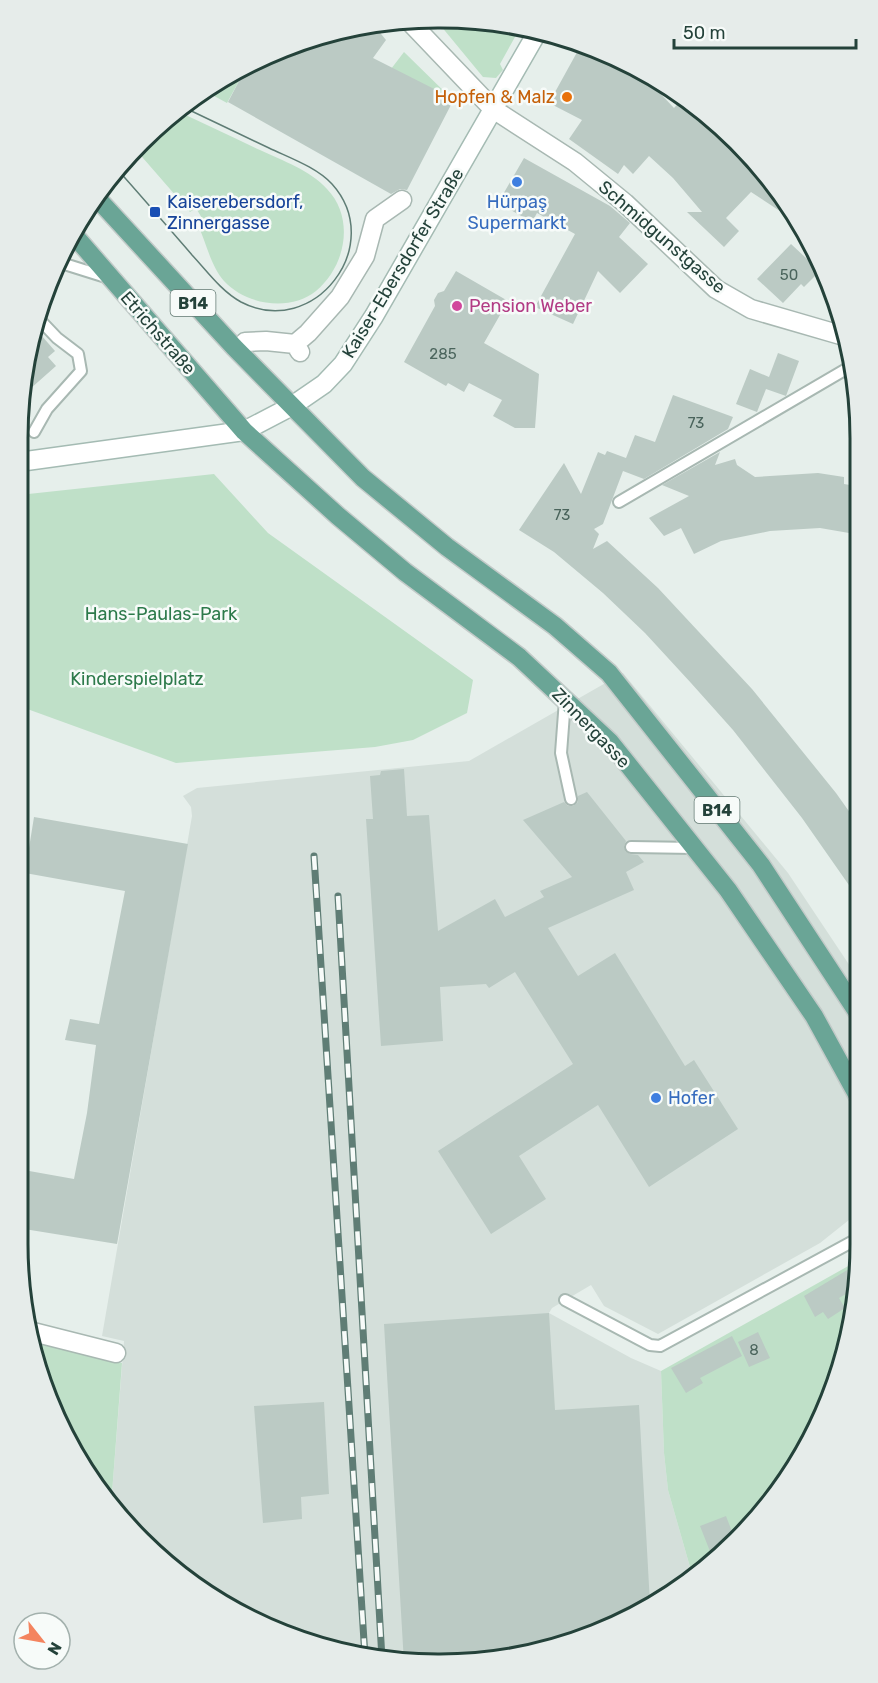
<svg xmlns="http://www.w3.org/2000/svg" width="878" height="1683" viewBox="0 0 878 1683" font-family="Rubik,sans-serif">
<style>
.built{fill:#d4dfda}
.green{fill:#bfe0c8}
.building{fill:#bbcac4}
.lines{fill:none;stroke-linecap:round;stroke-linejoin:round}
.lane-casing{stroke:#a8b8b2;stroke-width:14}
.street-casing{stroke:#a8b8b2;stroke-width:21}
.secondary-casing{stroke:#a4bbb3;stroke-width:21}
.primary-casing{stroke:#c2cac8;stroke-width:21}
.lane{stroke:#fff;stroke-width:10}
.street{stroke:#fff;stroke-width:18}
.secondary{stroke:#fff;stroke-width:18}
.primary{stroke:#6aa596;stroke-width:18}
.tram{stroke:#5f7d75;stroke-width:1.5}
.rail-casing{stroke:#5f7d75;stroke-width:7}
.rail{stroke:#f7fbf9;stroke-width:4.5;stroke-dasharray:14;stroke-linecap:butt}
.food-dot{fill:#e8710a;stroke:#f7fbf9;stroke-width:2}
.shop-dot{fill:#3f7fe0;stroke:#f7fbf9;stroke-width:2}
.transit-dot{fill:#1a4fb4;stroke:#f7fbf9;stroke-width:2}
.hotel-dot{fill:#d1479c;stroke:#f7fbf9;stroke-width:2}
.labels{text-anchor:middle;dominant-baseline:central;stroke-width:5;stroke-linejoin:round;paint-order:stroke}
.number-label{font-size:15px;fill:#4a645c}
.shield{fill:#f7fbf9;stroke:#637a73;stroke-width:1.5}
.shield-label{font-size:16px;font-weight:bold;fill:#24423a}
.food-label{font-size:18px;fill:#c56008;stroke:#f7fbf9;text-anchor:end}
.transit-label{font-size:18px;fill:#164399;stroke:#f7fbf9;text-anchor:start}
.shop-label{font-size:18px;fill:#366cbe;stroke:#f7fbf9}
.street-label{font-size:18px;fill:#24423a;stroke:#f7fbf9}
.hotel-label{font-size:18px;fill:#b23c85;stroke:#f7fbf9;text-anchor:start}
.park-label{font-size:18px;fill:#2d7a4b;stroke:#f7fbf9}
.rim{fill:none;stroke:#24423a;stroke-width:3}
</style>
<rect width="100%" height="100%" fill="#e6efeb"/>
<path class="built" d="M623 673 788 873 858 978 859 1212 820 1243 658 1334 604 1306 591 1285 552 1308 549 1313 631 1358 661 1371 664 1453 668 1490 692 1574 625 1622 494 1661 411 1664 330 1651 205 1594 111 1506 124 1341 102 1336 192 816 191 807 183 796 197 788 469 761Z"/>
<path class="green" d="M467 19 520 28 500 64 503 70 496 78 483 77 436 20Z
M404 52 452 99 391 69Z
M247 66 227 103 205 91 229 74Z
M177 111C205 124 232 137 260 150 283 161 310 170 327 189 355 218 346 266 316 291 290 312 246 305 224 281 210 265 206 241 197 223L203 220 196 208 190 212 136 150 162 122Z
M214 474 268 533 473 680 467 713 413 740 375 747 176 763 19 706V495Z
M859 1260V1271L846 1353 816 1431 736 1542 692 1574 668 1490 664 1453 661 1371Z
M34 1341 122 1363 111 1506 105 1501 40 1380Z"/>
<path class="building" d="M373 24 386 40 373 58 454 99 407 190 400 189 391 194 228 102 247 66 304 40Z
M581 45 626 62 639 71 674 108 682 99 716 122 773 183 795 221 751 192 726 218 739 231 724 247 687 212H702L673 178 649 156 633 174 624 165 618 174 569 139 582 120 549 103Z
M524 158 610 206 630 223 619 237 648 264 620 293 598 271 573 324 535 307 575 234 537 213 532 222 498 203Z
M791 244 820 271 804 287 801 284 783 303 757 279Z
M456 271 508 301 484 343 539 374 535 428H515L493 416 502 400 469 383 464 392 448 383 446 386 404 362 435 306 434 300 438 293 444 291Z
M34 327 55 351 48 357 56 366 21 397Z
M778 353 799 361 786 396 766 389 757 412 736 404 750 369 769 377Z
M673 395 733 417 728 429 644 479 623 471 603 524 594 529 599 534 593 549 607 541 658 588 752 689 836 793 858 824V898L802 818 733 730 691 683 645 633 603 593 554 552 519 530 564 463 581 494 598 452 605 455 607 451 626 458 635 435 655 442Z
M720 452 715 465 735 459 737 465 755 477 818 473 844 477V484L856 486 849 533 820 528 770 531 721 541 694 554 681 528 664 536 649 518 689 496 662 485Z
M404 769 407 816 429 815 438 931 495 899 505 917 544 897 540 891 572 877 523 820 564 802 568 806H573L578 802V796L587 792 626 841 624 846 625 851 630 854 638 855 644 862 626 872 634 890 548 928 578 976 615 953 685 1066 694 1060 738 1129 649 1187 598 1105 519 1156 546 1199 491 1234 438 1151 573 1064 515 972 489 988 486 984 440 987 443 1041 381 1046 366 819H373L370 776 380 775 381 771Z
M34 817 188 844 117 1244 18 1228V1169L74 1179 87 1113 96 1045 65 1040 70 1019 99 1024 125 891 25 873Z
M859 1263 856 1288 839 1298 845 1308 828 1319 823 1312 815 1317 804 1296Z
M549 1313 555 1410 639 1405 650 1604 625 1622 494 1661 404 1663 384 1324Z
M758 1332 770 1358 749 1367 738 1342Z
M732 1336 742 1356 700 1378 703 1383 686 1393 671 1368Z
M324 1402 329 1494 301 1497 302 1519 263 1523 254 1406Z
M726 1516 736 1542 713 1559 700 1526Z"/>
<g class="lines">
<defs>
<path id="lane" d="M58 262 109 278
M34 432 47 409 81 371 78 354 57 338 37 317
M619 502 848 368 850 362
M565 700 561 753 571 799
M631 847 694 848
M565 1300 650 1345 660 1346 859 1238"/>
<path id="street" d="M409 21 493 109 575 162 625 203 716 289 751 309 844 336
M245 342 266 341 295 344 300 352
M295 344 308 333 340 297 365 256 375 219 402 200
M33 1332 116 1353"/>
<path id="secondary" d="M19 462 244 431 292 406 324 384 343 364 374 316 538 31"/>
<path id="primary" d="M96 197 234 347 363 478 447 547 555 626 609 673 761 865 858 1013
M73 234 244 431 338 516 405 572 519 657 610 742 728 890 814 1016 859 1098"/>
</defs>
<use href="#lane" class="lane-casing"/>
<use href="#street" class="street-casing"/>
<use href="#secondary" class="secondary-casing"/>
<use href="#primary" class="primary-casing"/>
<use href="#lane" class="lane"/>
<use href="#street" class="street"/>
<use href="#secondary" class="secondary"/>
<use href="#primary" class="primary"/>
<path class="tram" d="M117 169C143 198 167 226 192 255 207 271 221 291 241 302 314 340 387 245 332 184 316 167 290 158 269 148 240 134 212 121 183 107"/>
<defs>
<path id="rail" d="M314 856 365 1657
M338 896 382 1659"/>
</defs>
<use href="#rail" class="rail-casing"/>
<use href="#rail" class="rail"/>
</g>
<circle class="food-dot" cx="567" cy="97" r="6"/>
<g class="shop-dot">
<circle cx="517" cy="182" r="6"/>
<circle cx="656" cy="1098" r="6"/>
</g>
<rect class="transit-dot" x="149" y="206" width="12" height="12" rx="3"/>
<circle class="hotel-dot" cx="457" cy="306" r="6"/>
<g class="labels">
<g class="number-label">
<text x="789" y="275">50</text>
<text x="443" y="354">285</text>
<text x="696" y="423">73</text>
<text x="562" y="515">73</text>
<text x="754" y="1350">8</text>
</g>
<g class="shield">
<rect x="170.5" y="290" width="45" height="26" rx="4.5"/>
<rect x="694.5" y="797" width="45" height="26" rx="4.5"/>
</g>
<g class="shield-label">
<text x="193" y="303">B14</text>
<text x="717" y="810">B14</text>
</g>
<g class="food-label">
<text x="555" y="97">Hopfen &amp; Malz</text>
</g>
<g class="transit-label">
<text x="167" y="202">Kaiserebersdorf,<tspan x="167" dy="21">Zinnergasse</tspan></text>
</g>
<g class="shop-label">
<text x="517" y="202">Hürpaş<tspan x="517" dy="21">Supermarkt</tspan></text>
<text x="668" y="1098" text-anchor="start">Hofer</text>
</g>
<g class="street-label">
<text transform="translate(662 237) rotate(41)">Schmidgunstgasse</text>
<text transform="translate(403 263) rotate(-59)">Kaiser-Ebersdorfer Straße</text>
<text transform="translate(158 333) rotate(49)">Etrichstraße</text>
<text transform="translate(591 728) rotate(46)">Zinnergasse</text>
</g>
<g class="hotel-label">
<text x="469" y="306">Pension Weber</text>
</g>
<g class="park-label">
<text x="161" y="614">Hans-Paulas-Park</text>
<text x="137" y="679">Kinderspielplatz</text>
</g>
</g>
<path d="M0 0H878V1683H0ZM438 28H440A410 410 0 0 1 850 438V1244A410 410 0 0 1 440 1654H438A410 410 0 0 1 28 1244V438A410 410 0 0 1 438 28Z" fill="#e6ecea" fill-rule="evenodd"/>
<path class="rim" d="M438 28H440A410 410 0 0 1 850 438V1244A410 410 0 0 1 440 1654H438A410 410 0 0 1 28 1244V438A410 410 0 0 1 438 28Z"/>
<g transform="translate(42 1641) rotate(121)"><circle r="28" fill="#f7fbf9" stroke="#a3b1ad" stroke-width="1.5"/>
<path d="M0-4.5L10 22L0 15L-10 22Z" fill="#f4845f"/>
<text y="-9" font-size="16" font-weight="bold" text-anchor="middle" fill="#24423a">N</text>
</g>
<path d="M674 39v9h182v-9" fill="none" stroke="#24423a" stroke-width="3"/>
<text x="683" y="39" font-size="18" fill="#24423a" stroke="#f7fbf9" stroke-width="4.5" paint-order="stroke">50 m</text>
</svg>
